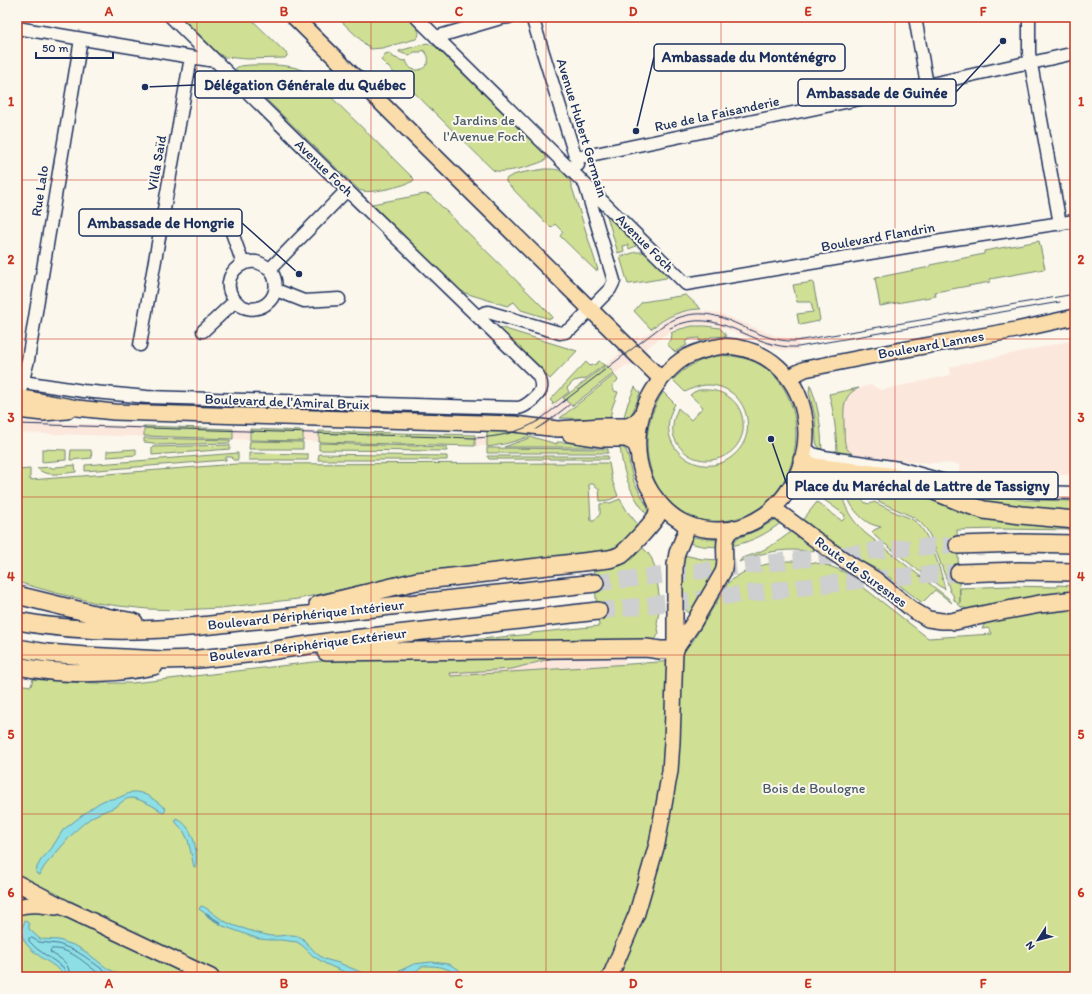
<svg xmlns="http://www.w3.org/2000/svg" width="1092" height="994" viewBox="0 0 1092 994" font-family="Itim,sans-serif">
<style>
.built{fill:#fce7dc}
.green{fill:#cfdf93;stroke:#758778}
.water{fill:#8ddfe5;stroke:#5f99af}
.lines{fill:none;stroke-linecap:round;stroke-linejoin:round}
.shore{stroke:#497594;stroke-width:1}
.stream{stroke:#5f99af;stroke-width:3}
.highway-tunnel{stroke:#cecfd0;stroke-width:17;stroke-dasharray:17 8;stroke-linecap:butt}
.minor-casing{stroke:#1b2f5e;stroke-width:15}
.major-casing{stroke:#1b2f5e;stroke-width:18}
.highway-casing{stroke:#1b2f5e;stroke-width:20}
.minor{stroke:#fbf7ec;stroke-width:12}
.major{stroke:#fbddab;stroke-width:15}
.highway{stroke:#fbddab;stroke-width:17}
.tram{stroke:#1b2f5e;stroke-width:1}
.grid{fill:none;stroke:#c8321e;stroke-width:1;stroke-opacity:0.55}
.labels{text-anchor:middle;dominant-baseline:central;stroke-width:4;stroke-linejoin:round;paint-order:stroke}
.street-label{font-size:14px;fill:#1b2f5e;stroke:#fbf7ec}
.park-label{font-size:14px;fill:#485b6b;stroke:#fbf7ec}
.leader{fill:none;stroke:#1b2f5e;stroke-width:1.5}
.callout-dot{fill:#1b2f5e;stroke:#fbf7ec;stroke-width:1.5}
.callout{fill:#fbf7ec;stroke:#1b2f5e;stroke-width:1.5}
.callout-label{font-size:15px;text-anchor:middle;font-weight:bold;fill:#1b2f5e}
.neatline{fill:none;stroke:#c8321e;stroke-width:1.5}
.grid-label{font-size:13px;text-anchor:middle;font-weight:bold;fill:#c8321e}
</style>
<rect width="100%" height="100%" fill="#fbf7ec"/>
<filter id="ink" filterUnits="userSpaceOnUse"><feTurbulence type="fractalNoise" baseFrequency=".025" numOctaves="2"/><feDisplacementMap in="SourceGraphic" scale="8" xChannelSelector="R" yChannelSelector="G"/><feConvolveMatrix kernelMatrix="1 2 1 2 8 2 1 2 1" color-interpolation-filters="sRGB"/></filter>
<g filter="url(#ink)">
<path class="built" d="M693 311 712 312 722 314 773 335 789 338H797L799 350H783L773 348 724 328 714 325 697 324 681 327 671 331 660 338 648 347 629 367 626 365 549 424 539 431 519 441 497 446H475L17 433V421L144 426 458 435H487L524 425 536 419 617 356 637 336 640 339 668 319 682 313Z
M1075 340V475L959 472V464L914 462 853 454 848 451 845 447 844 443 843 410 845 404 848 396 856 389 871 385 881 390 951 375 950 367Z
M625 656V660L621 667 479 734 449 673 512 669 557 657Z"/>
<path class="green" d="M181 17H249L287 54V56L285 58 247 59 224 57 218 53Z
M337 17H405C411 23 425 31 416 39L382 48 371 49 369 48V47L368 45 367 46Z
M427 43 435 46 438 49 546 155V160C536 165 503 175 493 170L381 60 385 54 389 53 392 55 393 57 403 61 406 60C412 82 440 63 423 50L421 52H414L410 56 399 52V51Z
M250 65C266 65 294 63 307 73L412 177 414 179 413 181C404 186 368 195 359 190L236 70V68L240 66Z
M545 169C559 169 562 169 570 181L598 270H595L560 236 563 232 555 224 551 228 506 182V179C514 172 535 171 545 169Z
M425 194 430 195 552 316V318L550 319 521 310 514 302 507 306 465 293 458 289 372 204Z
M607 216H608L633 240 636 246 629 249 628 245 623 246 624 251 618 253Z
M1039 241 1045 269 990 279V282L935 292 936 296 880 306 875 278 930 267V265L984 254V251Z
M636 252H643L646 253 667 275V277L666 278 630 284H628L620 257Z
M813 282 820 320 819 321 800 325 799 324 797 314 813 312 811 302H797L793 285Z
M686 295 701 309C682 309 666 317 651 329L634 311 642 302Z
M692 326H706L720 328 727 336 710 337V338L699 341V338L689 339 685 342 687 345 675 352 667 344 671 340 672 334 671 333 680 329Z
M499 327 577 351 550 379 498 328Z
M716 356C813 348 822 489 741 517 729 521 718 522 705 521 683 517 664 501 655 481 642 451 645 420 663 392L675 404C650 447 703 485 735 454 761 430 744 385 708 385 700 385 693 388 685 392L673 380C685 367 699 360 716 356Z
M599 361 604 365 584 380 583 379 574 381 567 388 569 392 552 405 553 403 550 400 586 362 590 366 596 364Z
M606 365 614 373 572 406 563 398Z
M614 375 618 380 612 386 614 391 618 392 612 408 610 419 560 418Z
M810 385C819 406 821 428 822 450L817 445 816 440 815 417 809 392Z
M635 387 640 393C636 403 634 416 623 420L628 403Z
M859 388C841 395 844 411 844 426 845 437 842 448 853 454V457L834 454V451H837C836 431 834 413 829 394Z
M699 390C714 389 727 392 737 405 742 412 744 422 743 431 737 463 694 471 677 443 674 438 672 432 673 426 673 419 676 414 678 408L691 420 703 407 690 395 694 392Z
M144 426 233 429V439L144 436Z
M487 428 519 431 532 435C517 441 503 445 487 447Z
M250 429 303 431V441L250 440Z
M319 431 475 435V446L319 442Z
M532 437 557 444V442L607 444 608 447H504Z
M144 438 230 440V443L154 445V443L144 442Z
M250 441 303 442V449H249Z
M319 443 447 447V451L319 450Z
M230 445V449L152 455V447Z
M620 446 626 450 628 455 630 467 634 482 648 508V516C630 494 623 474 620 446Z
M487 448 608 449V453H487Z
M42 449 66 450V460L42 462Z
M136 449V455L107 457V451Z
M71 450H91L92 458 70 460Z
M238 453V460H233L232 457H226V460L85 471V465Z
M249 453 308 454V460H249Z
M319 454 447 456V460H318Z
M487 456H608V459H489Z
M609 463 612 480 618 496 609 500 600 501 599 489 593 484H589L591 521H594L600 514V504L610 503 620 499 627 511 640 527 618 550 407 575 298 599 220 608 179 610 148 609 119 606 97 603 56 593 17 582V478L18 470 30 469V480L236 464Z
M75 465 76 472C64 473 46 478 37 468L51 467 52 468H56V467Z
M829 474 841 475C840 500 847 515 865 533L948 598 952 603 935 590 924 601 921 602 881 571 848 555 801 522 817 502 842 521 844 519 845 515 820 497Z
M862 478 1075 526V530L999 529 957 530 960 604V588L1009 586 1057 587V585L1075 586V594L970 610 961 607 954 600 953 595 950 591 947 581 932 540 927 530 920 522 913 517 880 502 876 499C878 492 873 486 865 489L858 481 859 479Z
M853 482 857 484 863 491C859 500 866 507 874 502 882 506 891 510 899 514 905 516 911 518 916 522 930 534 941 571 945 589L939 586 918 570 876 537 872 532 874 530 881 527C877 526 873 525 869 523 858 517 838 494 853 482Z
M956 491 1025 500 1075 501V512C1038 509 989 508 956 491Z
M776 519 783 521C767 534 751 542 731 546L734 541 738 538 758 530Z
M792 531 813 547 814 550 813 551C807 551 800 550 794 550 774 550 757 554 739 562L742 558C761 553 777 543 792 531Z
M694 537 717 540 718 541 720 547 702 546 689 543 691 539Z
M640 545 648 553 652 559 656 572 658 587 660 603 657 624 659 633 654 642H459L460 641 532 634V633L599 626 593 568Z
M684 555 702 559 721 560V563L690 615 682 605Z
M788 561C808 561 826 563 844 572L928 638 992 634 988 628 982 629 984 625 987 622 1054 610 1075 607V977H17V684L31 686 33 679 64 682 98 683H132L169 679 331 660 557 657 512 669 450 673 451 676 674 661 675 650 691 644 728 583C745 568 766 563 788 561Z"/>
<path class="water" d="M132 792C145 791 156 801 166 809L164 813C155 807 140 798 130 798 124 799 121 803 117 806 109 810 101 812 94 816 79 825 68 839 56 853 50 861 44 864 40 875L36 873 37 867 41 860 51 849 63 830 93 807 99 803 105 800 118 798Z
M176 818C194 827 197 848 196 866L194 867 188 840 184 832 175 821Z
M201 906C206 907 210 911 214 914 222 920 232 926 242 928 251 931 261 934 271 936 282 937 292 932 302 938L316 953 324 959 339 963 365 974 370 976 375 975 384 972H397L414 964 431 962 449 964 458 969 467 977C459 977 455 973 449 970 443 967 437 966 430 966 423 966 420 966 416 972L418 977H406L402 975 392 974 380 977H356L326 964 313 956 303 946 297 942 281 940H270L259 939 223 926 199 909Z
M25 921 27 922 29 924V929L40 939 59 940 76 946 86 952 108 969 126 977H63L60 974 61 972 60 970C46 959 11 944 25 921Z"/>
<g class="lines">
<path class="shore" d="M65 977V971L63 967 37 949 29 941V938H32L39 942 58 944 74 950 84 956 106 972 116 977
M70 977C69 961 62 960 50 952L51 949C72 947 88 967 104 977"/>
<path class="stream" d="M207 914 210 917 220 923"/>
<path class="highway-tunnel" d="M595 583 890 549 958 545
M598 611 873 579 916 575 959 573"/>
<defs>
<path id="minor" d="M416 17 686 284 942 241 1075 221
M532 17 578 165
M915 17 927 85
M1029 17V53L1060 224
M17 28 215 61
M436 37 501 18 509 17
M576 158 927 85 1021 64 1031 63 1075 53
M227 218 243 264
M270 269C290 299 251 323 234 299 230 294 228 288 229 282 231 269 244 260 256 262 261 263 265 266 270 269L347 190
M276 290 304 301 339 299
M478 317 484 313 488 312 560 333 565 332 572 328 610 289 614 281 585 184
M203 331 235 301
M140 345 191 57
M23 382 83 391 147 397 518 408C526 407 540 395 541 388 542 383 540 379 538 375L347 190 171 17
M21 388 28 360 81 39
M805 448 813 454 824 457 899 468 945 481 1037 492 1075 493"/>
<path id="major" d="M294 17 661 379
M723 346C815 349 832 464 766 514 752 524 734 531 716 530 695 530 675 521 662 506 628 470 631 413 663 377 670 369 677 362 686 357 698 351 710 348 723 346Z
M789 378 797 373 805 369 896 351 1016 330 1075 317
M17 397 77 408 114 412 514 424 558 429 602 426H627L636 422 641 416
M17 410 43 413 67 411
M570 434 602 439H626L634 443 636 446 638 451
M773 508 831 551 853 566 876 580 913 610 928 619 942 621H955
M675 650 694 622 723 572C729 556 717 537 735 528
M17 883 65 908 211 977
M17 907C30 903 43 905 56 907
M610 977 616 963 637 913 657 844 670 771 672 742 675 650V565L677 553 686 531 685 525 680 521"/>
<path id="highway" d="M802 460 814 467 889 476 912 482 963 503 984 510 1021 515 1075 520
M958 545 1021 543 1075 544
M959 573 1020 571 1075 572
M17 595 106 617 134 622
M318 605 417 581 609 559C613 558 617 557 621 555 628 550 654 522 657 515 659 509 658 504 655 499
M17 621C74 632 132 632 189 627 216 625 243 621 270 619 379 608 487 595 595 583
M955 621 991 613 1040 604 1075 600
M17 648 47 653 86 656 162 660 198 659 256 653 335 641 598 611
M326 652 646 648 660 650H675
M17 666C62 675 109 675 154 666"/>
</defs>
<use href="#minor" class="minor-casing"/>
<use href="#major" class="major-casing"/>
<use href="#highway" class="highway-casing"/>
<use href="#minor" class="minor"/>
<use href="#major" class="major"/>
<use href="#highway" class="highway"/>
<path class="tram" d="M670 328C720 303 750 350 798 347L1060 302
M17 424 475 438C498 437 518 433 538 421L662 326C718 291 744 343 796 341L1075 294
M536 429 546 423 569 405"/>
</g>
</g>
<path class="grid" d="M197 17V977M371 17V977M546 17V977M721 17V977M895 17V977M17 180H1075M17 339H1075M17 497H1075M17 655H1075M17 814H1075"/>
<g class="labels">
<g class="street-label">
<text transform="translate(717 114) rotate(-12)">Rue de la Faisanderie</text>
<text transform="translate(582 128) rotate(73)">Avenue Hubert Germain</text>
<text transform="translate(157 163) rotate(-80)">Villa Saïd</text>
<text transform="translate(324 168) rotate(44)">Avenue Foch</text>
<text transform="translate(40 191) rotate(-81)">Rue Lalo</text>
<text transform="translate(878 237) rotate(-10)">Boulevard Flandrin</text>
<text transform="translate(645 243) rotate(45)">Avenue Foch</text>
<text transform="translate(931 345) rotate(-10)">Boulevard Lannes</text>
<text transform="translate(287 402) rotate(2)">Boulevard de l'Amiral Bruix</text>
<text transform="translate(861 572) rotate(36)">Route de Suresnes</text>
<text transform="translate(306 615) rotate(-6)">Boulevard Périphérique Intérieur</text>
<text transform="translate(308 645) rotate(-7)">Boulevard Périphérique Extérieur</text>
</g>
<g class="park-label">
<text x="484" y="120">Jardins de<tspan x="484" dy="16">l'Avenue Foch</tspan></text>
<text x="814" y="788">Bois de Boulogne</text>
</g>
</g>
<path class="leader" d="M636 131L654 57M145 87L195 85M1003 41L956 92M299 274L242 223M771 439L787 485"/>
<g class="callout-dot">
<circle cx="636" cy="131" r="4"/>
<circle cx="145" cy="87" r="4"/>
<circle cx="1003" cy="41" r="4"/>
<circle cx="299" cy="274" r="4"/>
<circle cx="771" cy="439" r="4"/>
</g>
<g class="callout">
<rect x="654" y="44" width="191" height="27" rx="4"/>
<rect x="195" y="71" width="219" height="27" rx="4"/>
<rect x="798" y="79" width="158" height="27" rx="4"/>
<rect x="79" y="209" width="163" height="27" rx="4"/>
<rect x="787" y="472" width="271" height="27" rx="4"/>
</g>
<g class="callout-label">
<text x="749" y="62">Ambassade du Monténégro</text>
<text x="305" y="90">Délégation Générale du Québec</text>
<text x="877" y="98">Ambassade de Guinée</text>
<text x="161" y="228">Ambassade de Hongrie</text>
<text x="922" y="491">Place du Maréchal de Lattre de Tassigny</text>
</g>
<rect width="1092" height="994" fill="none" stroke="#fbf7ec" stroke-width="44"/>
<g transform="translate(1038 940) rotate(234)" stroke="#fbf7ec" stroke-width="3" paint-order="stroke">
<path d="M0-3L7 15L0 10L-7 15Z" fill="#1b2f5e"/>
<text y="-6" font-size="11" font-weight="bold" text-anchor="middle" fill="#1b2f5e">N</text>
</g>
<path d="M36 52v6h77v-6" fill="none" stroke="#1b2f5e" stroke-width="2"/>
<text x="42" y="52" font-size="12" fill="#1b2f5e" stroke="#fbf7ec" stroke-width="3" paint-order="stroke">50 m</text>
<rect x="22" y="22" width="1048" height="950" class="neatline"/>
<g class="grid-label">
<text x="109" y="16">A</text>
<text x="284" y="16">B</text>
<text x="459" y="16">C</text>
<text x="633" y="16">D</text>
<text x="808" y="16">E</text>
<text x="983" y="16">F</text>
<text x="11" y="106">1</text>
<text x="1081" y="106">1</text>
<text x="11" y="264">2</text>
<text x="1081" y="264">2</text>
<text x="11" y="422">3</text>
<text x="1081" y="422">3</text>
<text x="11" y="581">4</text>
<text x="1081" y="581">4</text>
<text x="11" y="739">5</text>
<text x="1081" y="739">5</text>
<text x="11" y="897">6</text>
<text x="1081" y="897">6</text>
<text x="109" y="988">A</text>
<text x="284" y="988">B</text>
<text x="459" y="988">C</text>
<text x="633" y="988">D</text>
<text x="808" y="988">E</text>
<text x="983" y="988">F</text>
</g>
</svg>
